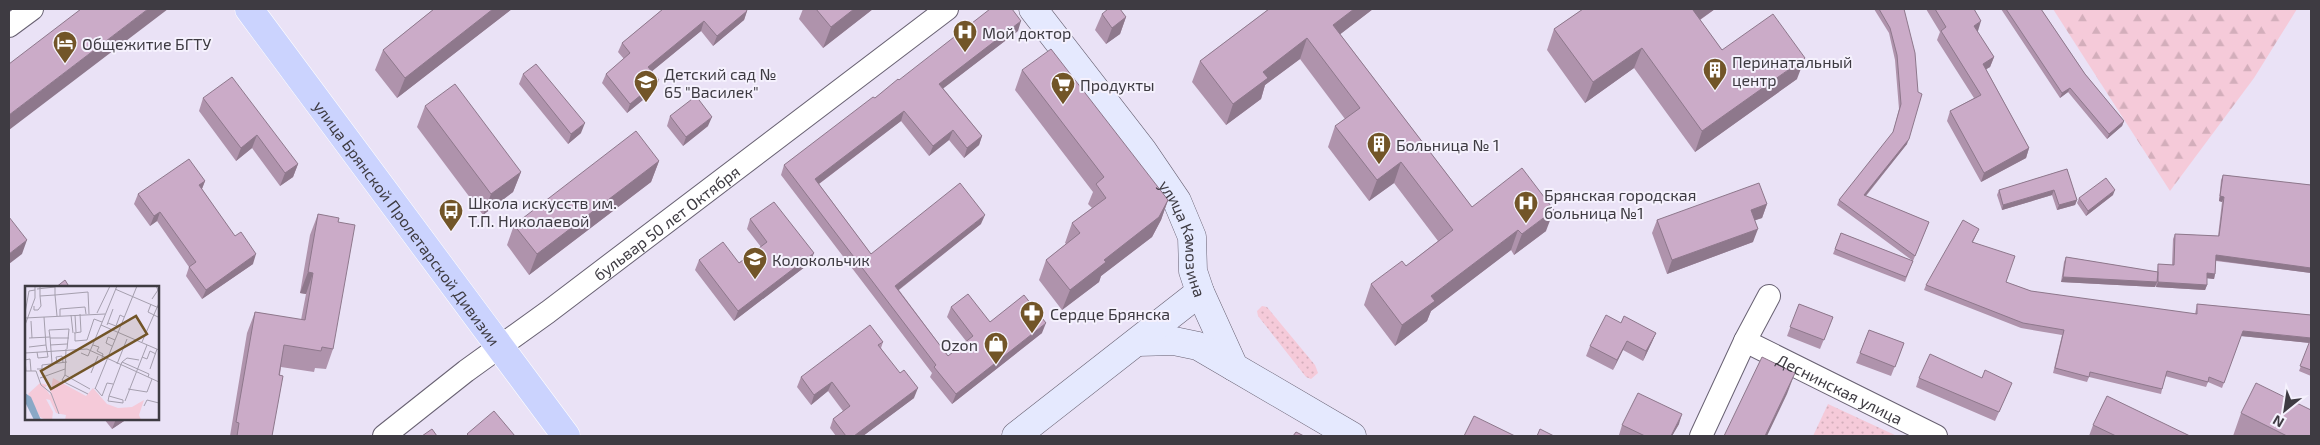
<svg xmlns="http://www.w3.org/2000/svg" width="2320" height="445" viewBox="0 0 2320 445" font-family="'Exo 2',sans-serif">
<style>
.grass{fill:url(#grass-dots)}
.forest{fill:url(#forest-firs)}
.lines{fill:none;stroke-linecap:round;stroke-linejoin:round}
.street-casing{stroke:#686172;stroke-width:24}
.secondary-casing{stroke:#686172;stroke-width:29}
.primary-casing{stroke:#fff;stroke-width:29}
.street{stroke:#fff;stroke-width:22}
.secondary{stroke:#e5e9fe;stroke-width:28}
.primary{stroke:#cbd3fe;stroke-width:28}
.wall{fill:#af93ac}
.shaded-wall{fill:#8e788c}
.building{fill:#cbabc8;stroke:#8e788c}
.labels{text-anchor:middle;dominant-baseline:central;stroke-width:4;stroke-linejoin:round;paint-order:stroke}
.poi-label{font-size:16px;fill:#3e3b42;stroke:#f5f1fd;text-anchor:start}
.street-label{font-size:16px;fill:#3e3b42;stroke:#f5f1fd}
.inset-road{fill:none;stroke:#a59fae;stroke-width:1}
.view{fill:#725528;fill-opacity:0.15;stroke:#725528;stroke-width:2.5}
.inset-edge{fill:none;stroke:#3e3b42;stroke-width:2.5}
</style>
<defs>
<pattern id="grass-dots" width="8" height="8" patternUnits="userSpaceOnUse" patternTransform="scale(1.25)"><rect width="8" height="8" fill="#f5cad9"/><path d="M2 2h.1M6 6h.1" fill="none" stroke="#d3aebb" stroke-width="1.8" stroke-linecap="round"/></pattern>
<pattern id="forest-firs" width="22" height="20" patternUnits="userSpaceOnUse" patternTransform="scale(1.25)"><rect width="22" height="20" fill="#f5cad9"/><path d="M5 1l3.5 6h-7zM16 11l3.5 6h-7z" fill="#d3aebb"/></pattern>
</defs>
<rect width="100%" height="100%" fill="#eae2f6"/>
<path class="grass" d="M1262 306 1267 307 1315 365 1318 373 1311 379 1306 377 1258 316 1257 311Z
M1828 404 1897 436H1813Z"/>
<path class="forest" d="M2053 9H2297L2254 78 2170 191Z"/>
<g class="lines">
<defs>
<g id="street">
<path d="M9 26 32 9"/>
<path id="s1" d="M1745 341 1936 436"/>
<path id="s2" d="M384 436 466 371 548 312 947 9"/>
<path d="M1701 436 1745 341 1769 296"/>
</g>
<g id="secondary">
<path id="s3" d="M1033 9 1143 151 1177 201 1192 237 1193 271 1200 292 1234 367"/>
<path d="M1138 342 1174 341 1198 346 1352 436"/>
<path d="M1016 436 1200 292"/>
</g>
<g id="primary">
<path id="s4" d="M249 9 566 436"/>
</g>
</defs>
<use href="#street" class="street-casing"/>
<use href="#secondary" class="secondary-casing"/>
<use href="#primary" class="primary-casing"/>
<use href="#street" class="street"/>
<use href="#secondary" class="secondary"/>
<use href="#primary" class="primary"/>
</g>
<path class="wall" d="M434 9H512L397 98 375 70 383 50Z
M663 9 747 11 744 20 713 46 701 31 652 71 659 80 655 90 627 113 602 83 606 74 624 59 618 52 622 43Z
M803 9H873L823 48 799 19Z
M1269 9H1373L1340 34 1472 207 1546 231 1514 255 1511 250 1431 311 1427 321 1395 346 1364 305 1371 284 1406 266 1438 241 1394 183 1369 201 1328 147 1335 126 1345 119 1300 59 1265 85 1261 99 1226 125 1192 82 1200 61Z
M1583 9H1715L1700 20 1722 50 1797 79 1695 152 1634 68 1585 103 1547 50 1554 29Z
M1874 9H1901L1907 144 1866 196 1929 222 1913 261 1837 205 1839 200 1893 133 1899 109 1895 60 1889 33Z
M1926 9H1974L1978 31H1977L1994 57 1990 67 1986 69 2029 148 2026 158 1981 182 1947 121 1950 111 1974 98 1937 40 1940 32Z
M2001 9H2041L2085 74 2124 121 2122 126 2107 139 2068 92 2060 98Z
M1102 14 1126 17 1120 34 1106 44 1095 30Z
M1018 31 943 88 982 136 979 145 964 158 949 140 929 156 901 121 819 184 871 254 981 224 899 290 948 356 966 341 947 317 951 307 990 322 1042 333 952 404 930 377 932 373 781 175 784 165 899 80Z
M1022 70 1168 200 1161 220 1152 237 1101 276 1099 282 1062 310 1039 280 1046 260 1066 244 1065 243 1072 223 1092 208 1088 204 1093 192 1015 90Z
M523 74 581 133 568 144 519 84Z
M203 98 298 164 293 177 280 186 252 148 236 161 199 111Z
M425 106 521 172 513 192 483 215 417 127Z
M670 116 708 126 683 146 667 126Z
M659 161 651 182 529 275 507 245 514 225Z
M2067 169 2077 200 2075 205 2057 210 2052 195 2002 210 1997 195 1999 190Z
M2223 175 2311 185V273L2216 261 2215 274 2214 279 2207 278V285L2205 290 2156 287V284L2155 287 2061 282 2064 262 2066 257 2157 272 2158 264 2172 265 2173 239 2175 234 2218 236 2222 202 2219 201 2221 180Z
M205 181 202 189 253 264 202 299 186 276 189 267 157 221 150 226 134 204 138 194Z
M2113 195 2086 216 2077 203 2079 198Z
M1767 204 1762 218 1755 220 1753 242 1667 274 1652 233 1657 220Z
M318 214 338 222 333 349 326 369 315 368 314 372 281 367 272 436H230L247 333 255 312 301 320 306 294 300 293 310 235Z
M750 219 810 263 734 321 695 270 699 260 739 263 761 247 747 229Z
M1979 229 1973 242 2006 282 2031 291 2195 314 2197 304 2311 315V376L2299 371 2310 343 2241 336 2222 388 2208 382 2206 387 2165 376 2161 394 2089 377 2087 382 2053 373 2062 335 2021 328 1924 290 1926 285Z
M1841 233 1913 261 1905 282 1833 254Z
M1799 304 1833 317 1820 349 1787 336Z
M1621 323 1656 333 1652 342 1643 361 1623 350 1613 370 1586 356 1590 346Z
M1869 330 1904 343 1891 376 1856 363Z
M883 342 881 348 914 398 863 436H836L830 428 833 419 843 411 828 391 811 405 797 387 801 377Z
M1919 378 2008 392 1995 421 1916 387Z
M2241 413 2311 436H2233Z
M104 419H127L112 429Z
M1679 424 1672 436H1622L1619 435 1622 425Z
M2093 425 2190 436H2089Z"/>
<path class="shaded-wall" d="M148 9H168L9 130V115Z
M493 9H512L397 98 405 78Z
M854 9H873L823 48 831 27Z
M1354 9H1373L1325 46 1333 25Z
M1694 9H1715L1685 30 1693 10Z
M747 11 744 20 713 46 717 36Z
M1126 17 1120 34 1106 44 1112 28Z
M704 21 701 31 645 77 648 67Z
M1021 21 1018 31 936 94 939 84Z
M1981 21 1978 31 1971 36 1974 26Z
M1307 38 1300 59 1265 85 1261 99 1226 125 1233 104 1263 72Z
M1642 48 1634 68 1585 103 1593 82Z
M1994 57 1990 67 1980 73 1983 64Z
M1805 58 1797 79 1695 152 1702 131Z
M659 80 655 90 627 113 630 104Z
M2070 88 2068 92 2060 98 2062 93Z
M904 111 901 121 812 189 815 179Z
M712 117 708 126 683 146 686 137Z
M2124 121 2122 126 2107 139 2109 134Z
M585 123 581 133 568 144 571 134Z
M953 130 949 140 929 156 933 146Z
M257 135 252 148 236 161 241 148Z
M982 136 979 145 964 158 967 148Z
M1909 139 1907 144 1862 200 1864 195Z
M2029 148 2026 158 1981 182 1984 173Z
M659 161 651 182 529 275 537 254Z
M1401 162 1394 183 1369 201 1377 180Z
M298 164 293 177 280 186 285 173Z
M521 172 513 192 483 215 491 194Z
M205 181 201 191 199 185Z
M2054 190 2052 195 2002 210 2003 205Z
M2115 190 2113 195 2086 216 2088 211Z
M2220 196 2224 197 2222 202 2219 201Z
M1168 200 1161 220 1152 237 1101 276 1099 282 1062 310 1070 290Z
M2077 200 2075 205 2057 210 2059 205Z
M1767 204 1762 218 1747 223 1751 210Z
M1554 210 1546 231 1514 255 1522 234Z
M160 212 157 221 150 226 154 216Z
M985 215 981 224 892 295 895 286Z
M1758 229 1753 242 1667 274 1672 260Z
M1518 230 1511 250 1431 311 1427 321 1395 346 1402 325 1431 296Z
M27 240 22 254 9 264V254Z
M814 253 810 263 734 321 738 311Z
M256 254 253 264 202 299 206 290Z
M2216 255 2311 268V273L2214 260Z
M308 272 313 273 306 294 300 293Z
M2207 273 2215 274 2214 279 2205 278Z
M2063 277 2157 282 2155 287 2061 282Z
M2158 282 2207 285 2205 290 2156 287Z
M1046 323 1042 333 952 404 956 394Z
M2243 331 2311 338 2310 343 2241 336Z
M1656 333 1652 342 1643 361 1646 351Z
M1627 341 1623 350 1613 370 1617 360Z
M1795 373 1787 394 1767 436H1765Z
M832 382 828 391 811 405 814 395Z
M918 388 914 398 863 436H854Z
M1682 414 1679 424 1672 436H1671Z
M116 419H127L112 429Z"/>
<path class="building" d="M81 9H148L9 115V64Z
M434 9H493L405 78 383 50Z
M663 9H746L747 11 717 36 704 21 648 67 659 80 630 104 606 74 630 53 622 43Z
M816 9H854L831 27Z
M990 9H1012L1021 21 939 84 982 136 967 148 953 130 933 146 904 111 815 179 871 254 960 183 985 215 895 286 948 356 973 336 951 307 968 294 990 322 1024 295 1046 323 956 394 934 367 936 365 784 165 873 97 875 98 898 79 899 80Z
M1108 9H1120L1126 17 1112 28 1102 14Z
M1269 9H1354L1333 25 1472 207 1522 168 1554 210 1522 234 1518 230 1431 296 1435 301 1402 325 1371 284 1402 261 1406 266 1453 230 1401 162 1377 180 1335 126 1360 108 1307 38 1263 72 1268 78 1233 104 1200 61Z
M1583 9H1694L1693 10 1722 50 1773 14 1805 58 1702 131 1642 48 1593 82 1554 29Z
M1879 9H1904L1915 53 1918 92 1922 94 1909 139 1864 195 1929 222 1915 256 1839 200 1893 132 1901 104 1897 55 1890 28Z
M1935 9H1974L1981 21 1974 26 1994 57 1983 64 2029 148 1984 173 1950 111 1981 95 1941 31 1946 27Z
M2006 9H2041L2085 74 2124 121 2109 134 2070 88 2062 93Z
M1051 49 1168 200 1159 217 1104 260 1106 262 1070 290 1046 260 1080 233 1072 223 1106 198 1096 184 1104 177 1022 70Z
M536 64 585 123 571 134 523 74Z
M232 77 298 164 285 173 257 135 241 148 203 98Z
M455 84 521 172 491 194 425 106Z
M696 96 712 117 686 137 670 116Z
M636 131 659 161 537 254 514 225Z
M189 159 205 181 199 185 235 236 241 232 256 254 206 290 189 267 196 262 160 212 154 216 138 194Z
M2067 169 2077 200 2059 205 2054 190 2003 205 1999 190Z
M2223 175 2311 185V268L2216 255 2215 274 2207 273V285L2158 282V264L2174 265 2175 234 2219 236 2224 197 2220 196Z
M2106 178 2115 190 2088 211 2079 198Z
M1759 183 1767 204 1751 210 1758 229 1672 260 1657 220Z
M774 202 814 253 738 311 699 260 723 242 739 263 767 242 750 219Z
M318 214 339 218 338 222 355 225 333 349 322 347 321 351 284 345 279 375 283 376 272 436H237L239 423 236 422 255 312 305 320 313 273 308 272Z
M9 217 27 240 9 254Z
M1963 220 1979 229 1972 242 2015 256 2006 282 2031 291 2197 314V304L2311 315V338L2243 331 2224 383 2209 377 2208 382 2167 371 2162 389 2090 372 2089 377 2055 368 2064 330 2023 323 1926 285Z
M1841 233 1913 261 1906 277 1835 249Z
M2066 257 2158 272 2157 282 2063 277Z
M65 280 70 288H55Z
M1799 304 1833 317 1824 340 1790 327Z
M1606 315 1621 323 1624 316 1656 333 1646 351 1627 341 1617 360 1590 346Z
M870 325 883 342 878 345 900 373 904 370 918 388 854 436H846L833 419 850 406 832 382 814 395 801 377Z
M1869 330 1904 343 1895 367 1860 353Z
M2311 338V370L2300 366Z
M1930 354 1982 378 1985 370 2012 383 1999 412 1919 378Z
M1762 357 1795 373 1765 436H1724Z
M2256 383 2311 410V436H2287L2241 413Z
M1638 393 1682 414 1671 436H1645L1622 425Z
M2107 396 2190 436H2116L2093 425Z
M494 411 515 436H469L467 434Z
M1474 416 1515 436H1464Z
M432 429 437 436H422Z
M1540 429 1554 436H1537Z
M1296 432 1304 436H1293Z"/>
<defs>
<symbol id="hospital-pin" viewBox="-11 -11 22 30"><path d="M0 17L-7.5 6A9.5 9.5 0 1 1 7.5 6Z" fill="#725528" stroke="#f5f1fd"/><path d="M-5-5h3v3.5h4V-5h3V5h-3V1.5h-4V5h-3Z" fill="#fff"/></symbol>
<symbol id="hotel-pin" viewBox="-11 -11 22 30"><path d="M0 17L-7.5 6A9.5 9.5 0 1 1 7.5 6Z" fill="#725528" stroke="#f5f1fd"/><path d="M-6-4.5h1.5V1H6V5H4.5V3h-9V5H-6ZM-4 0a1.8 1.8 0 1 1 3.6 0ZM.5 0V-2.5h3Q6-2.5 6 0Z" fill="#fff"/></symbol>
<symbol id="building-pin" viewBox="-11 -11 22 30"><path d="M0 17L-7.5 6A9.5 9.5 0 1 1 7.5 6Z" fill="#725528" stroke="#f5f1fd"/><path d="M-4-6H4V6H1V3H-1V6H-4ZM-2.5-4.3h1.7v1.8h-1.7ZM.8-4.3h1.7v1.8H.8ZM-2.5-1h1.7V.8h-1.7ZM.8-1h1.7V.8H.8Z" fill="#fff"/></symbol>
<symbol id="school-pin" viewBox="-11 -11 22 30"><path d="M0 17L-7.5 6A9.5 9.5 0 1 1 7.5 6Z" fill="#725528" stroke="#f5f1fd"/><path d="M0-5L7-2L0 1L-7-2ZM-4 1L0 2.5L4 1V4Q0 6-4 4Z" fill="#fff"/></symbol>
<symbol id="supermarket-pin" viewBox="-11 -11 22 30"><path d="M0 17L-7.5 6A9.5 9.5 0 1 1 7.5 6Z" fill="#725528" stroke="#f5f1fd"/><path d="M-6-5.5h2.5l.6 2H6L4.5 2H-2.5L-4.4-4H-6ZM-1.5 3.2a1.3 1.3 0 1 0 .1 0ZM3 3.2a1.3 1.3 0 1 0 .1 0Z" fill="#fff"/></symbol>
<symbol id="bus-pin" viewBox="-11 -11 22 30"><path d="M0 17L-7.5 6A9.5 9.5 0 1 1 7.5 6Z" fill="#725528" stroke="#f5f1fd"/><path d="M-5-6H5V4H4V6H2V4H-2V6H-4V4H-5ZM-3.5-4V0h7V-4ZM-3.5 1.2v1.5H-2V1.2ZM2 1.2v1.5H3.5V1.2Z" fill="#fff"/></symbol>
<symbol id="pharmacy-pin" viewBox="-11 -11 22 30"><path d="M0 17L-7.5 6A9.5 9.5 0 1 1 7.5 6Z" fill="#725528" stroke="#f5f1fd"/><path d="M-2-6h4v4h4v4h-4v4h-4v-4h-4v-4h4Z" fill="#fff"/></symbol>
<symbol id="shop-pin" viewBox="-11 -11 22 30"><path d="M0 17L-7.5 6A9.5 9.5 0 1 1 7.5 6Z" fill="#725528" stroke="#f5f1fd"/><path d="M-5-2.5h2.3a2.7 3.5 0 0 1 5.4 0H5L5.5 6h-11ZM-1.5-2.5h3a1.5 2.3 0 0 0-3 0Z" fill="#fff"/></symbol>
</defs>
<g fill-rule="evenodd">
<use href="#hospital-pin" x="951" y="18" width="28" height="38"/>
<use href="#hotel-pin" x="51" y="29" width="28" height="38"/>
<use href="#building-pin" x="1701" y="56" width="28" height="38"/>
<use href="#school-pin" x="632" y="68" width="28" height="38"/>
<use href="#supermarket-pin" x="1049" y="70" width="28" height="38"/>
<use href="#building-pin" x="1365" y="130" width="28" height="38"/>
<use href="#hospital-pin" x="1512" y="189" width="28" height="38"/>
<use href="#bus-pin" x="437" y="197" width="28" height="38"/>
<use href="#school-pin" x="741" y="245" width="28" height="38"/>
<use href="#pharmacy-pin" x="1018" y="299" width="28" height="38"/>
<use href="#shop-pin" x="982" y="330" width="28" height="38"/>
</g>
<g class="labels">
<g class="poi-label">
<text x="982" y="32">Мой доктор</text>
<text x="82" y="43">Общежитие БГТУ</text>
<text x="1732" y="61">Перинатальный<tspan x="1732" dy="18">центр</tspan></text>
<text x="664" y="73">Детский сад №<tspan x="664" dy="18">65 "Василек"</tspan></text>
<text x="1080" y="84">Продукты</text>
<text x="1396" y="144">Больница № 1</text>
<text x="1544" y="194">Брянская городская<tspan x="1544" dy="18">больница №1</tspan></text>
<text x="468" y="202">Школа искусств им.<tspan x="468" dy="18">Т.П. Николаевой</tspan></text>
<text x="772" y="259">Колокольчик</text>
<text x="1050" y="313">Сердце Брянска</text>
<text x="978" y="344" text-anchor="end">Ozon</text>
</g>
<g class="street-label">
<text stroke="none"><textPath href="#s2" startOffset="354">бульвар 50 лет Октября</textPath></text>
<text stroke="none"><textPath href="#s4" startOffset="266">улица Брянской Пролетарской Дивизии</textPath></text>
<text stroke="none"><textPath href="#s3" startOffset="278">улица Камозина</textPath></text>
<text stroke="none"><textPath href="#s1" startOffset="106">Деснинская улица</textPath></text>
</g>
</g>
<g transform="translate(25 286)">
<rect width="134" height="134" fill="#eae2f6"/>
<path d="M28 92 61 110 68 102 82 118 93 122 107 121 119 114 114 129 116 134H40L41 129 31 127 25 114 21 113 28 126 27 134H21L15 131 3 108 15 97 22 99 20 102 25 109Z" fill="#f5cad9"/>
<path d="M0 107 6 111 16 134H9L0 116Z" fill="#8aa8c6"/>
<path class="inset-road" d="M15 0V10L30 9 32 30M30 0V9L63 6 64 28M92 0 76 39 134 64M12 3 30 1M90 3 134 22M127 13 133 4 131 0M126 18 123 26 133 31M9 20V24H13L16 20 15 10M0 27 4 5 10 4M72 27 85 0M46 29 48 47M50 29 51 46M35 30V23L60 21 61 28M19 31 21 59M0 32 80 28M6 35 7 52M83 37 91 40 95 29 99 31M0 39 10 12V0M82 39 88 23M49 47 56 46 55 28M50 47V55L62 54 69 33 77 36M25 51 24 44 44 43 42 63M4 52 25 51 27 77M25 52H44M117 56 134 17M25 59 42 58M68 59 74 61 72 65 78 68 77 72M87 60 81 57 83 51 90 54M4 61 21 59 23 71 13 72 12 66M41 63 40 89 65 103M0 67 62 63 134 96M56 67 63 70 76 39M117 71 122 73 125 65 131 68M32 76 31 71 37 70 38 76M97 76 102 72 114 74M92 78 102 53M12 83H17V79L42 76M125 83 132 63M0 85H11L16 99 26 107 34 128M1 85 0 74 5 73 6 85M66 87 73 70M40 89 37 94 41 97 63 108M15 92 40 83M70 102 77 110 82 97 88 98M70 103 112 0M103 103 122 106 127 93M84 110 97 76 124 88 123 91M84 110 98 114V117L83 115ZM100 115 122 59M119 120 122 114 134 117"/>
<path class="view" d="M111 30 122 48 26 103 16 85Z"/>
<rect width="134" height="134" class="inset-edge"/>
</g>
<rect width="2320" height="445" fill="none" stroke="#3e3b42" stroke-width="20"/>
<g transform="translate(2285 410) rotate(210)" stroke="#f5f1fd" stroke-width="4" paint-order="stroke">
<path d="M0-4L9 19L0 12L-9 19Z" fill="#3e3b42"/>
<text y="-8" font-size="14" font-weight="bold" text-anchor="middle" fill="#3e3b42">N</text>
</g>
</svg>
